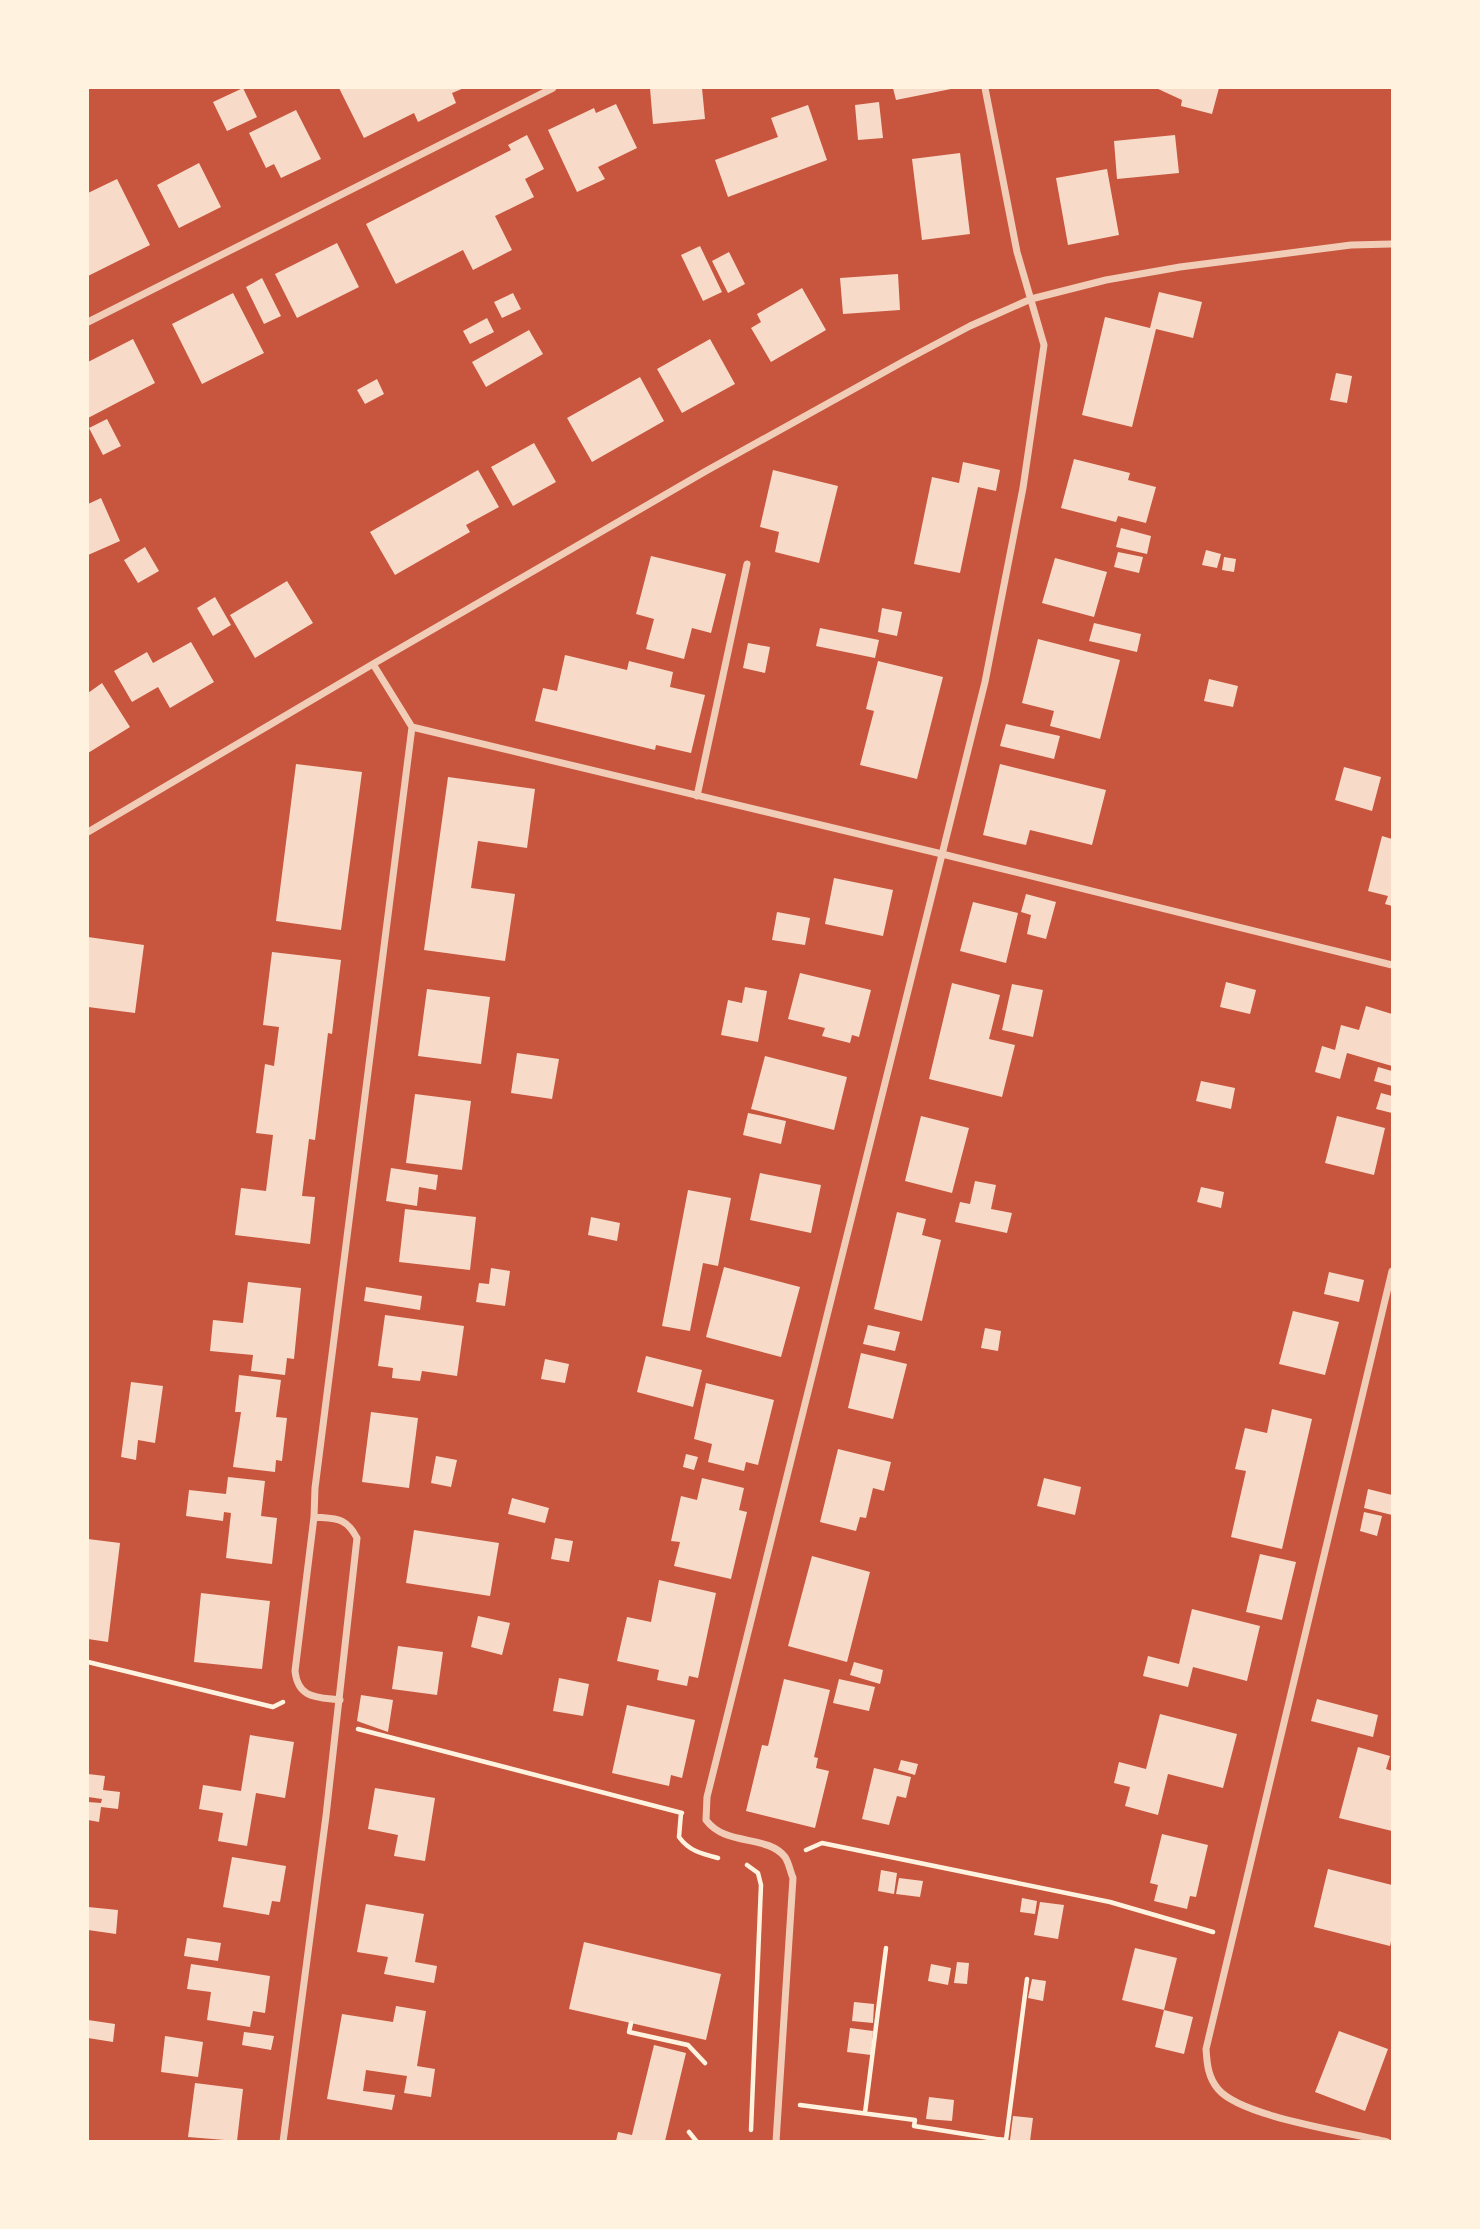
<svg xmlns="http://www.w3.org/2000/svg" width="1480" height="2229" viewBox="0 0 1480 2229" font-family="Raleway,sans-serif">
<style>
.building{fill:#f7dbc8}
.lines{fill:none;stroke-linecap:round;stroke-linejoin:round}
.path{stroke:#fff3e0;stroke-width:4.5}
.minor{stroke:#f1ccb7;stroke-width:7}
</style>
<rect width="100%" height="100%" fill="#c8553d"/>
<path class="building" d="M243 88 257 117 227 131 213 102Z
M339 88H464L452 93 456 103 418 122 414 113 364 138Z
M650 88H702L705 119 653 124Z
M893 88H951V89L896 100Z
M1156 88H1219L1212 114 1181 106 1182 100Z
M879 102 883 138 858 140 855 105Z
M616 104 637 148 598 167 605 179 577 192 548 130 594 108 596 113Z
M808 105 827 160 728 197 715 160 778 137 771 118Z
M296 110 321 159 281 178 274 164 266 168 249 133Z
M527 135 544 169 525 179 534 197 495 216 512 250 473 270 463 250 396 284 366 224 511 150 508 145Z
M1175 135 1179 173 1117 179 1114 141Z
M960 153 970 234 922 240 912 159Z
M199 163 221 207 179 228 157 185Z
M1107 169 1119 235 1068 245 1056 178Z
M117 179 150 245 88 276V193Z
M337 243 359 287 297 318 275 274Z
M700 246 722 292 703 301 681 255Z
M729 252 745 284 728 293 712 261Z
M898 274 900 310 843 314 840 278Z
M262 278 281 316 264 324 246 287Z
M802 288 826 330 771 362 751 328 761 322 757 314Z
M1159 292 1202 302 1193 338 1156 329 1132 427 1082 415 1105 317 1150 328Z
M233 293 264 353 202 384 172 324Z
M513 293 521 309 502 318 494 302Z
M487 318 494 332 470 344 463 331Z
M529 330 543 354 486 387 472 362Z
M133 339 155 383 88 418V362Z
M710 339 735 384 682 413 657 369Z
M1336 373 1352 376 1347 403 1330 400Z
M640 377 664 421 592 462 567 418Z
M377 379 384 394 365 404 357 390Z
M107 419 121 446 103 455 89 428Z
M534 443 556 482 513 506 491 467Z
M1074 459 1130 473 1128 480 1156 487 1146 523 1118 516 1116 522 1061 508Z
M963 462 1000 470 996 491 978 487 960 573 914 564 932 477 959 483Z
M478 470 499 507 466 525 470 532 395 575 370 532Z
M773 470 838 486 819 563 775 552 779 532 760 527Z
M101 498 120 541 88 555V504Z
M1121 528 1151 536 1147 554 1116 547Z
M145 547 159 571 138 583 124 560Z
M1206 550 1221 554 1217 568 1202 565Z
M1118 552 1143 557 1139 573 1114 567Z
M651 556 726 574 711 633 692 628 684 659 646 649 654 619 636 614Z
M1224 557 1236 559 1234 572 1222 570Z
M1055 558 1107 572 1094 617 1042 603Z
M287 581 313 623 255 658 230 615Z
M215 597 231 625 213 636 197 608Z
M882 608 902 612 897 636 878 632Z
M1094 623 1141 634 1137 652 1089 641Z
M820 628 879 640 875 658 816 646Z
M1038 639 1120 660 1100 739 1050 726 1054 711 1022 703Z
M191 642 214 682 170 708 158 687 132 702 114 671 147 652 153 663Z
M748 643 770 647 765 673 743 668Z
M565 655 627 670 629 661 673 672 670 687 705 695 691 753 656 745 655 750 535 721 543 688 557 691Z
M878 661 943 677 917 779 860 765 874 711 866 709Z
M1209 679 1238 686 1233 707 1204 701Z
M102 683 130 727 88 753V693Z
M1006 724 1060 736 1054 759 1000 746Z
M296 764 362 772 341 930 276 921Z
M1000 764 1106 790 1092 845 1030 830 1026 845 983 835Z
M1344 767 1381 777 1372 811 1335 800Z
M448 777 535 789 527 848 478 841 471 888 515 894 505 961 424 950Z
M1382 836 1392 839V906L1385 904 1388 896 1368 891Z
M834 878 893 890 883 936 825 924Z
M1026 894 1056 902 1046 939 1027 934 1031 915 1021 912Z
M973 902 1018 913 1006 963 960 951Z
M777 912 810 918 805 945 772 940Z
M88 937 144 945 135 1013 88 1007Z
M272 952 341 960 332 1034 328 1033 315 1140 309 1139 302 1196 315 1197 310 1244 235 1235 241 1188 266 1191 273 1135 256 1133 265 1064 274 1066 279 1027 263 1025Z
M800 973 871 990 859 1037 852 1035 850 1043 822 1036 825 1028 788 1019Z
M1226 982 1256 990 1250 1014 1220 1007Z
M952 983 1000 995 989 1039 1015 1045 1002 1097 929 1079Z
M1012 984 1043 990 1033 1037 1002 1030Z
M745 987 767 991 758 1042 721 1035 728 1000 742 1003Z
M427 989 490 997 481 1064 418 1056Z
M1366 1006 1392 1014V1066L1347 1053 1340 1079 1315 1072 1322 1046 1335 1050 1341 1025 1359 1030Z
M517 1053 559 1059 552 1099 511 1093Z
M765 1056 847 1077 834 1130 751 1109Z
M1378 1067 1392 1071V1086L1374 1081Z
M1201 1081 1235 1088 1231 1109 1196 1101Z
M1381 1093 1392 1096V1113L1376 1109Z
M415 1094 471 1101 462 1170 406 1163Z
M748 1113 786 1121 781 1144 743 1135Z
M921 1116 969 1128 952 1193 905 1181Z
M1337 1116 1385 1128 1374 1175 1325 1163Z
M391 1168 438 1175 436 1190 419 1187 417 1206 386 1201Z
M760 1173 821 1185 811 1233 750 1220Z
M975 1181 996 1185 991 1209 1012 1213 1007 1233 955 1222 960 1202 970 1204Z
M1201 1187 1224 1192 1221 1208 1197 1202Z
M688 1190 731 1198 718 1266 703 1263 690 1331 662 1326Z
M405 1209 476 1217 470 1270 399 1262Z
M897 1212 926 1219 922 1235 941 1240 922 1321 874 1309Z
M591 1217 620 1223 617 1241 588 1235Z
M724 1267 800 1287 781 1357 706 1337Z
M491 1268 510 1271 505 1306 476 1302 479 1283 489 1284Z
M1329 1272 1364 1280 1359 1302 1324 1294Z
M248 1282 301 1288 294 1359 287 1358 285 1375 251 1371 253 1355 210 1351 213 1320 243 1323Z
M366 1287 422 1296 420 1310 364 1301Z
M1293 1311 1339 1322 1325 1375 1279 1364Z
M385 1315 464 1326 457 1376 422 1371 420 1381 392 1378 393 1368 378 1366Z
M868 1325 900 1332 895 1351 863 1344Z
M985 1328 1001 1331 998 1351 981 1348Z
M861 1353 907 1364 893 1419 848 1408Z
M646 1356 702 1370 693 1407 637 1392Z
M545 1359 569 1364 565 1383 541 1379Z
M239 1375 281 1380 276 1417 287 1418 282 1461 276 1460 275 1472 233 1467 241 1412H235Z
M131 1382 163 1386 155 1443 138 1440 136 1460 121 1457Z
M706 1383 774 1400 758 1465 746 1462 744 1471 708 1462 712 1444 694 1439Z
M1272 1409 1312 1419 1282 1549 1231 1537 1246 1471 1235 1469 1245 1428 1267 1433Z
M371 1412 418 1418 409 1488 362 1482Z
M838 1449 891 1462 884 1491 873 1488 866 1518 860 1517 856 1531 820 1522Z
M686 1454 698 1457 694 1470 683 1467Z
M436 1456 457 1460 451 1487 431 1483Z
M228 1477 265 1481 261 1516 277 1518 272 1564 226 1558 231 1513 224 1512 223 1521 186 1516 189 1490 226 1494Z
M702 1478 744 1488 739 1510 747 1512 731 1579 674 1566 680 1542 671 1541 681 1496 697 1500Z
M1044 1478 1081 1487 1075 1515 1037 1506Z
M1368 1489 1392 1495V1515L1364 1508Z
M512 1498 549 1508 545 1523 508 1514Z
M1364 1512 1382 1516 1377 1536 1360 1531Z
M414 1530 499 1543 490 1596 406 1583Z
M555 1538 573 1541 569 1562 551 1559Z
M88 1539 120 1543 108 1642 88 1639Z
M1260 1554 1296 1562 1282 1620 1246 1612Z
M812 1556 870 1572 847 1662 788 1646Z
M659 1580 716 1593 698 1678 689 1676 687 1686 657 1680 659 1670 617 1661 627 1617 651 1622Z
M201 1593 270 1601 262 1669 194 1662Z
M1192 1609 1260 1626 1247 1681 1193 1667 1188 1687 1143 1676 1148 1656 1179 1664Z
M478 1616 510 1623 502 1655 471 1647Z
M398 1646 443 1652 437 1695 392 1689Z
M854 1662 883 1670 880 1684 850 1675Z
M559 1678 589 1684 583 1716 553 1711Z
M784 1679 830 1690 814 1757 818 1758 816 1768 829 1771 815 1828 746 1811 762 1745 768 1746Z
M839 1679 875 1687 869 1711 833 1703Z
M361 1695 393 1700 388 1732 357 1721Z
M1317 1699 1378 1715 1373 1737 1311 1721Z
M627 1705 695 1720 682 1778 671 1775 669 1786 612 1773Z
M1160 1714 1237 1734 1223 1788 1168 1774 1158 1815 1125 1806 1130 1787 1114 1783 1119 1762 1146 1769Z
M250 1735 294 1742 285 1798 256 1793 247 1846 218 1841 223 1813 199 1809 203 1785 241 1791Z
M1358 1747 1390 1756 1386 1769 1392 1771V1831L1339 1818Z
M901 1760 918 1764 915 1775 898 1770Z
M874 1768 911 1777 906 1798 897 1796 889 1825 862 1819Z
M88 1774 105 1776 103 1790 120 1792 118 1809 101 1807 99 1822 88 1820V1802L101 1803 102 1799 88 1797Z
M375 1788 435 1798 425 1861 394 1856 398 1835 368 1829Z
M1162 1834 1208 1845 1196 1897 1190 1896 1187 1909 1154 1901 1158 1885 1150 1883Z
M232 1857 286 1866 280 1902 272 1901 269 1915 223 1907Z
M1328 1869 1392 1885V1937L1390 1946 1314 1927Z
M881 1870 897 1873 894 1894 878 1891Z
M899 1878 923 1881 920 1897 896 1894Z
M1022 1898 1037 1901 1035 1914 1020 1912Z
M1040 1902 1064 1905 1058 1939 1034 1935Z
M366 1904 424 1914 415 1962 437 1966 434 1983 384 1974 388 1957 357 1952Z
M88 1907 118 1910 116 1934 88 1930Z
M187 1938 221 1943 218 1961 184 1956Z
M584 1942 721 1974 706 2040 569 2009Z
M1135 1948 1177 1958 1164 2010 1122 2000Z
M957 1962 969 1963 967 1984 954 1983Z
M191 1964 270 1976 265 2013 253 2011 250 2027 207 2020 211 1992 187 1989Z
M931 1964 951 1968 948 1985 928 1981Z
M1032 1979 1046 1981 1043 2001 1028 1998Z
M854 2002 874 2004 873 2023 852 2021Z
M396 2006 426 2011 417 2066 435 2069 431 2097 404 2093 407 2076 366 2070 363 2091 395 2095 392 2110 327 2099 342 2014 393 2022Z
M1164 2010 1193 2017 1184 2054 1155 2047Z
M88 2020 115 2024 113 2042 88 2038Z
M850 2028 873 2031 871 2055 847 2052Z
M1339 2031 1388 2049 1365 2111 1315 2092Z
M244 2032 274 2036 271 2050 242 2045Z
M165 2036 203 2042 198 2077 161 2072Z
M654 2045 686 2053 665 2141H616L618 2132 632 2135Z
M195 2083 243 2089 237 2141 188 2137Z
M929 2097 954 2100 952 2121 926 2119Z
M1013 2116 1033 2118 1030 2141 1010 2140Z"/>
<g class="lines">
<path class="path" d="M88 1662 273 1707 283 1702
M358 1729 682 1813
M681 1813 679 1837C689 1851 702 1854 718 1858
M806 1850 822 1843 1110 1902 1213 1932
M747 1865 758 1873 761 1885 751 2130
M631 2023 629 2032 688 2045 705 2063
M800 2105 915 2120 914 2126 996 2139V2142
M865 2113 886 1948
M689 2132 697 2142
M996 2139 1006 2140 1027 1979"/>
<path class="minor" d="M88 322 553 88
M373 664 412 727 942 854 1392 965
M697 796 747 564
M88 832 373 664 706 471 906 360 970 326 1031 299 1106 280 1180 267 1351 245 1392 244
M340 1700C317 1697 298 1699 295 1671L314 1517 315 1488 412 727
M283 2142 326 1816 357 1538C346 1517 337 1519 314 1517
M776 2142 793 1878C790 1871 789 1863 785 1857 767 1834 726 1847 706 1820L707 1797 985 682 1023 488 1044 345 1017 252 985 88
M1387 2142C1348 2132 1241 2117 1218 2089 1208 2077 1207 2064 1206 2049L1392 1271"/>
</g>
<rect width="1480" height="2229" fill="none" stroke="#fff3e0" stroke-width="178"/>
</svg>
